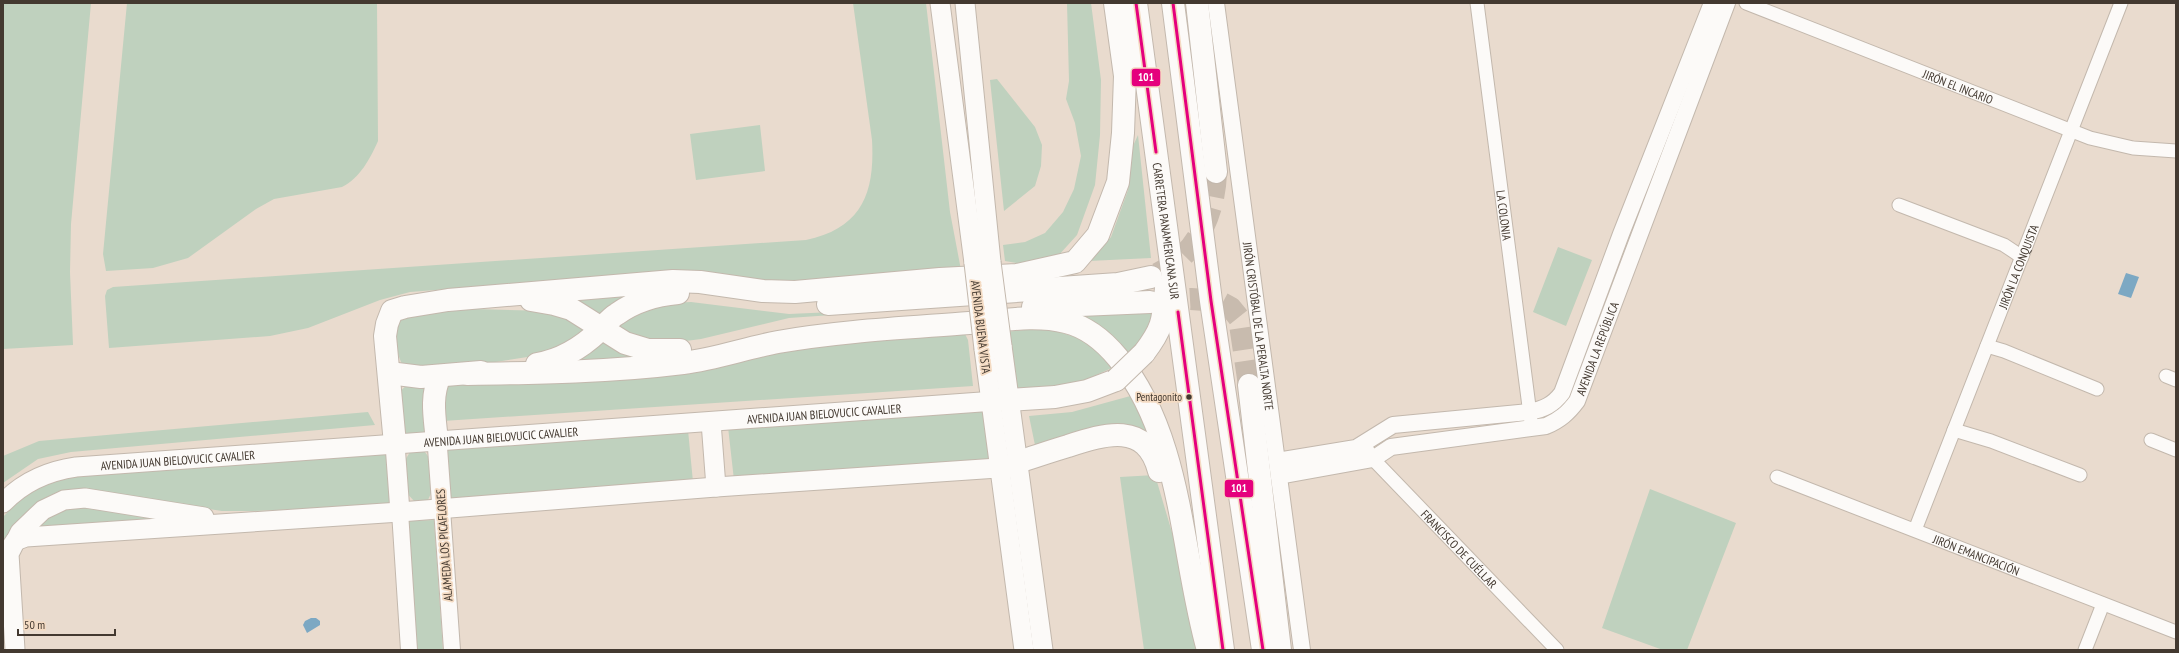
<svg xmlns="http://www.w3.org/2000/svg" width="2179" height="653" viewBox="0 0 2179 653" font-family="'PT Sans Narrow',sans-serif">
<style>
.green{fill:#bfd1be}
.water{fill:#7ca8c3}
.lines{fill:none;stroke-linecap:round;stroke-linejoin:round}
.motorway-tunnel{stroke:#c8bbae;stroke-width:22;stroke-dasharray:22 11;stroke-linecap:butt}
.minor-casing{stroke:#c3b8ad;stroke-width:15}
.tertiary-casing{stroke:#c3b8ad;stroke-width:18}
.secondary-casing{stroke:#c3b8ad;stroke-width:21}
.motorway-casing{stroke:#c3b8ad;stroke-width:24}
.minor{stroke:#fcfaf8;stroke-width:13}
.tertiary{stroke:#fcfaf8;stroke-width:16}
.secondary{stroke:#fcfaf8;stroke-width:19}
.motorway{stroke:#fcfaf8;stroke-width:22}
.secondary-bridge-casing{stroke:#c3b8ad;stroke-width:21;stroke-linecap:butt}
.motorway-bridge-casing{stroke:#c3b8ad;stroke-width:24;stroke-linecap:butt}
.secondary-bridge{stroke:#fcfaf8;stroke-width:19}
.motorway-bridge{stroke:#fcfaf8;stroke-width:22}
.bus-1-casing{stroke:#f4dbc3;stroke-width:6}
.bus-1{stroke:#e5007d;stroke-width:3}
.bus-dot{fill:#433930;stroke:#f4dbc3;stroke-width:1.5}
.labels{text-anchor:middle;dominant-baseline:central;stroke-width:3.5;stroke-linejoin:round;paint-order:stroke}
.bus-label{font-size:11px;fill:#433930;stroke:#f4dbc3;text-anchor:end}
.street-label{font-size:12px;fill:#433930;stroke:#f4dbc3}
.line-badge{stroke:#f4dbc3;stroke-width:1.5}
.badge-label{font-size:11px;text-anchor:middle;font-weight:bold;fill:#fff}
</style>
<rect width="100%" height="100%" fill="#e9dbce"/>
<path class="green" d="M3 3H91L71 224 70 272 73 345 3 349Z
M127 3H377L378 141C370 159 360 178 342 187L274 199 256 209 188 258 153 268 106 271 103 254Z
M853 3H926L950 212 961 270 784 284 500 285 410 292 380 300 308 328 270 336 109 348 105 296 107 290 113 287 806 240C862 228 875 193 872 140Z
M1067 3H1091L1101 80 1100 135 1095 185 1077 235 1058 256 1029 265 1005 261 1003 245 1025 242 1045 233 1063 212 1074 189 1081 156 1075 123 1066 99 1069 81Z
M997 79 1035 127 1042 145 1041 166 1035 186 1004 211 990 80Z
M760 125 765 171 696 180 690 134Z
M1138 135 1151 258 1089 261 1111 237 1128 190 1133 146Z
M1558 247 1592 260 1566 326 1533 312Z
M649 289 601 318 557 297Z
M691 302 789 314 833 312 832 315 789 318 701 339 678 342 658 343 616 328 635 313 669 303Z
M475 309 550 311 589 329 553 353 450 369 402 364C397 354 393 334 399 323 402 317 408 315 414 313Z
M1151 311C1153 330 1139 342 1128 356L1064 315Z
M1047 328 1087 341 1116 366 1068 388 1012 394 1003 332Z
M965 334 968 340 973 386 443 421 441 385 807 343Z
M602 339 655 360 561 367Z
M418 384 427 390 429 430C419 436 411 437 402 432L398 393 407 385Z
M1134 395 1153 434 1036 450 1029 416 1072 412Z
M984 409 992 459 734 480 728 427Z
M368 412 375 425 71 452 38 459 3 483V456L39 441Z
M688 430 693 482 451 500 444 452 447 447Z
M424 451C436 464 436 485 428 500L414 501 405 491 404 462 410 452Z
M386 452 391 455V505L253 511H222L84 490 3 549V517L25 494 59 477Z
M1155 475 1184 573 1198 650H1144L1120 477Z
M1650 489 1736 523 1687 650H1663L1602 628Z
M75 504 171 519 28 531 37 521Z
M434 520 443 650H415L407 521Z"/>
<path class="water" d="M2126 273 2139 277 2131 298 2118 294Z
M311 618H316L320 621V625L307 633 303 625 305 621Z"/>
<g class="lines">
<path class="motorway-tunnel" d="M1157 274C1196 256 1215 214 1216 172
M1157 301 1191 299 1218 301 1231 308 1239 318 1249 385"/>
<defs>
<g id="minor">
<path id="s1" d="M1477 3 1531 422"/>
<path id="s2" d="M1746 3 2090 138 2133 148 2176 151"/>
<path d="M1899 205 2004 245 2022 257"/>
<path d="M1987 346 2004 351 2097 389"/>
<path d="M2166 376 2176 380"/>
<path d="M1954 430 1991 441 2080 475"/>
<path d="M2151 440 2176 450"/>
<path id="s3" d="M1364 444 1373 459 1557 650"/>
<path id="s4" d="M1777 477 2176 632"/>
<path id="s5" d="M1915 530 2121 3"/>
<path d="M2085 650 2103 604"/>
</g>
<g id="tertiary">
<path id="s6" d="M1216 3 1302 650"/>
<path d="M1277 461 1356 448 1393 425 1529 412C1544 409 1553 405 1562 393L1621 234 1712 3"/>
<path id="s7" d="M1279 476 1373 459 1391 447 1546 426C1560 420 1568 413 1577 401L1727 3"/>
<path d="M442 509 452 650"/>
<path d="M400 512 409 650"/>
</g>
<g id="secondary">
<path d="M940 3 974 263"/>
<path d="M965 3 991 262"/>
<path d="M1002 346 1043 650"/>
<path d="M984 349 1024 650"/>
<path d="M711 422 716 487"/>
<path d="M437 441 442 509"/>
<path d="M395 444 400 512"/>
<path id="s8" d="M3 503C23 482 48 471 76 467L1009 400"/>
<path d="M11 547 15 541 26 537 400 512 716 487 998 468 1018 462"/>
<path d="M15 650 9 554 20 532 43 510 64 500 85 498 204 517"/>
</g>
<g id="motorway">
<path id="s9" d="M1136 3 1223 650"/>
<path d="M1173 3 1211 301 1263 650"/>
<path d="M1197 3 1216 172"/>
<path d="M531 300 554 304 571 309 625 343 648 350H680"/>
<path d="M828 304 1118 284 1151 277"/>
<path d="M1033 307 1150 302"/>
<path d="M1144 353C1164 327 1163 319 1166 288"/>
<path d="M537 364C562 360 581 348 599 331 605 325 610 318 617 314 635 301 656 295 678 293"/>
<path d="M389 373 421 377 481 372"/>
<path d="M467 374C539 373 611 372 683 363 715 359 746 348 778 342 841 331 905 328 969 323 1000 321 1035 314 1066 322 1087 327 1104 341 1118 358 1183 437 1181 556 1208 650"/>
<path d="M1249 385 1280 650"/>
<path d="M1009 400 1055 397 1087 391 1116 380"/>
<path d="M437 441C435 419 430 397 440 376"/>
<path d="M395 444 385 336 387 324 392 311 405 307 448 300 673 281 700 282 763 291 795 292 940 279 1017 275 1075 262 1098 235 1118 182 1123 133 1125 76 1115 3"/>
<path d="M1018 462C1034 457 1051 451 1068 446 1105 434 1146 421 1159 471"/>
</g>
</defs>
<use href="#minor" class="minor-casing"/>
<use href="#tertiary" class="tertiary-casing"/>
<use href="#secondary" class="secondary-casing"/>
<use href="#motorway" class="motorway-casing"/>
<use href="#minor" class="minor"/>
<use href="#tertiary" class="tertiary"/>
<use href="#secondary" class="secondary"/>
<use href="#motorway" class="motorway"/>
<defs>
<path id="secondary-bridge" d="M991 262 1002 346
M974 263 984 349"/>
<path id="motorway-bridge" d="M1116 380 1144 353"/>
</defs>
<use href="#secondary-bridge" class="secondary-bridge-casing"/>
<use href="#motorway-bridge" class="motorway-bridge-casing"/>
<use href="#secondary-bridge" class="secondary-bridge"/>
<use href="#motorway-bridge" class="motorway-bridge"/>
<defs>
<path id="bus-1" d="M1136 3 1156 152
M1173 3 1211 301 1263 650
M1178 312 1223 650"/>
</defs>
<use href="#bus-1" class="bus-1-casing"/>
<use href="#bus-1" class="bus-1"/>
</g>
<circle class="bus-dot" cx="1189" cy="397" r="3.5"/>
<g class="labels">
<g class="bus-label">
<text x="1182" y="397">Pentagonito</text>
</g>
<g class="street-label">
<text stroke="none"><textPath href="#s2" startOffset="228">JIRÓN EL INCARIO</textPath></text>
<text stroke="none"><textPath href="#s1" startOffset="214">LA COLONIA</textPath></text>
<text stroke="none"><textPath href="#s9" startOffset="230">CARRETERA PANAMERICANA SUR</textPath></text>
<text stroke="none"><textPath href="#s5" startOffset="283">JIRÓN LA CONQUISTA</textPath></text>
<text transform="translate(981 327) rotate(83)">AVENIDA BUENA VISTA</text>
<text stroke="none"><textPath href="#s6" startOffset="326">JIRÓN CRISTÓBAL DE LA PERALTA NORTE</textPath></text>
<text stroke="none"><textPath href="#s7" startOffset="370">AVENIDA LA REPÚBLICA</textPath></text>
<text stroke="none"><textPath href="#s8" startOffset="833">AVENIDA JUAN BIELOVUCIC CAVALIER</textPath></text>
<text stroke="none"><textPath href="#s8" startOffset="509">AVENIDA JUAN BIELOVUCIC CAVALIER</textPath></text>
<text stroke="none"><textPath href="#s8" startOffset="185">AVENIDA JUAN BIELOVUCIC CAVALIER</textPath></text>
<text transform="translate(444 545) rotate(-94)">ALAMEDA LOS PICAFLORES</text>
<text stroke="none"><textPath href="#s3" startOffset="142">FRANCISCO DE CUÉLLAR</textPath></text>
<text stroke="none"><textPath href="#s4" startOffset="214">JIRÓN EMANCIPACIÓN</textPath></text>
</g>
</g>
<g class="line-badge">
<rect x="1131" y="68" width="30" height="19" rx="4" fill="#e5007d"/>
<rect x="1224" y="479" width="30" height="19" rx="4" fill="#e5007d"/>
</g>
<g class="badge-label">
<text x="1146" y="81">101</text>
<text x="1239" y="492">101</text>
</g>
<rect width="2179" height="653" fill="none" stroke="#433930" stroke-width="8"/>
<path d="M18 629v6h97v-6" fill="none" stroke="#433930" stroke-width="2"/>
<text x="24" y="629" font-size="12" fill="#433930" stroke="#f4dbc3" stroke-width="3" paint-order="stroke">50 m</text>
</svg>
